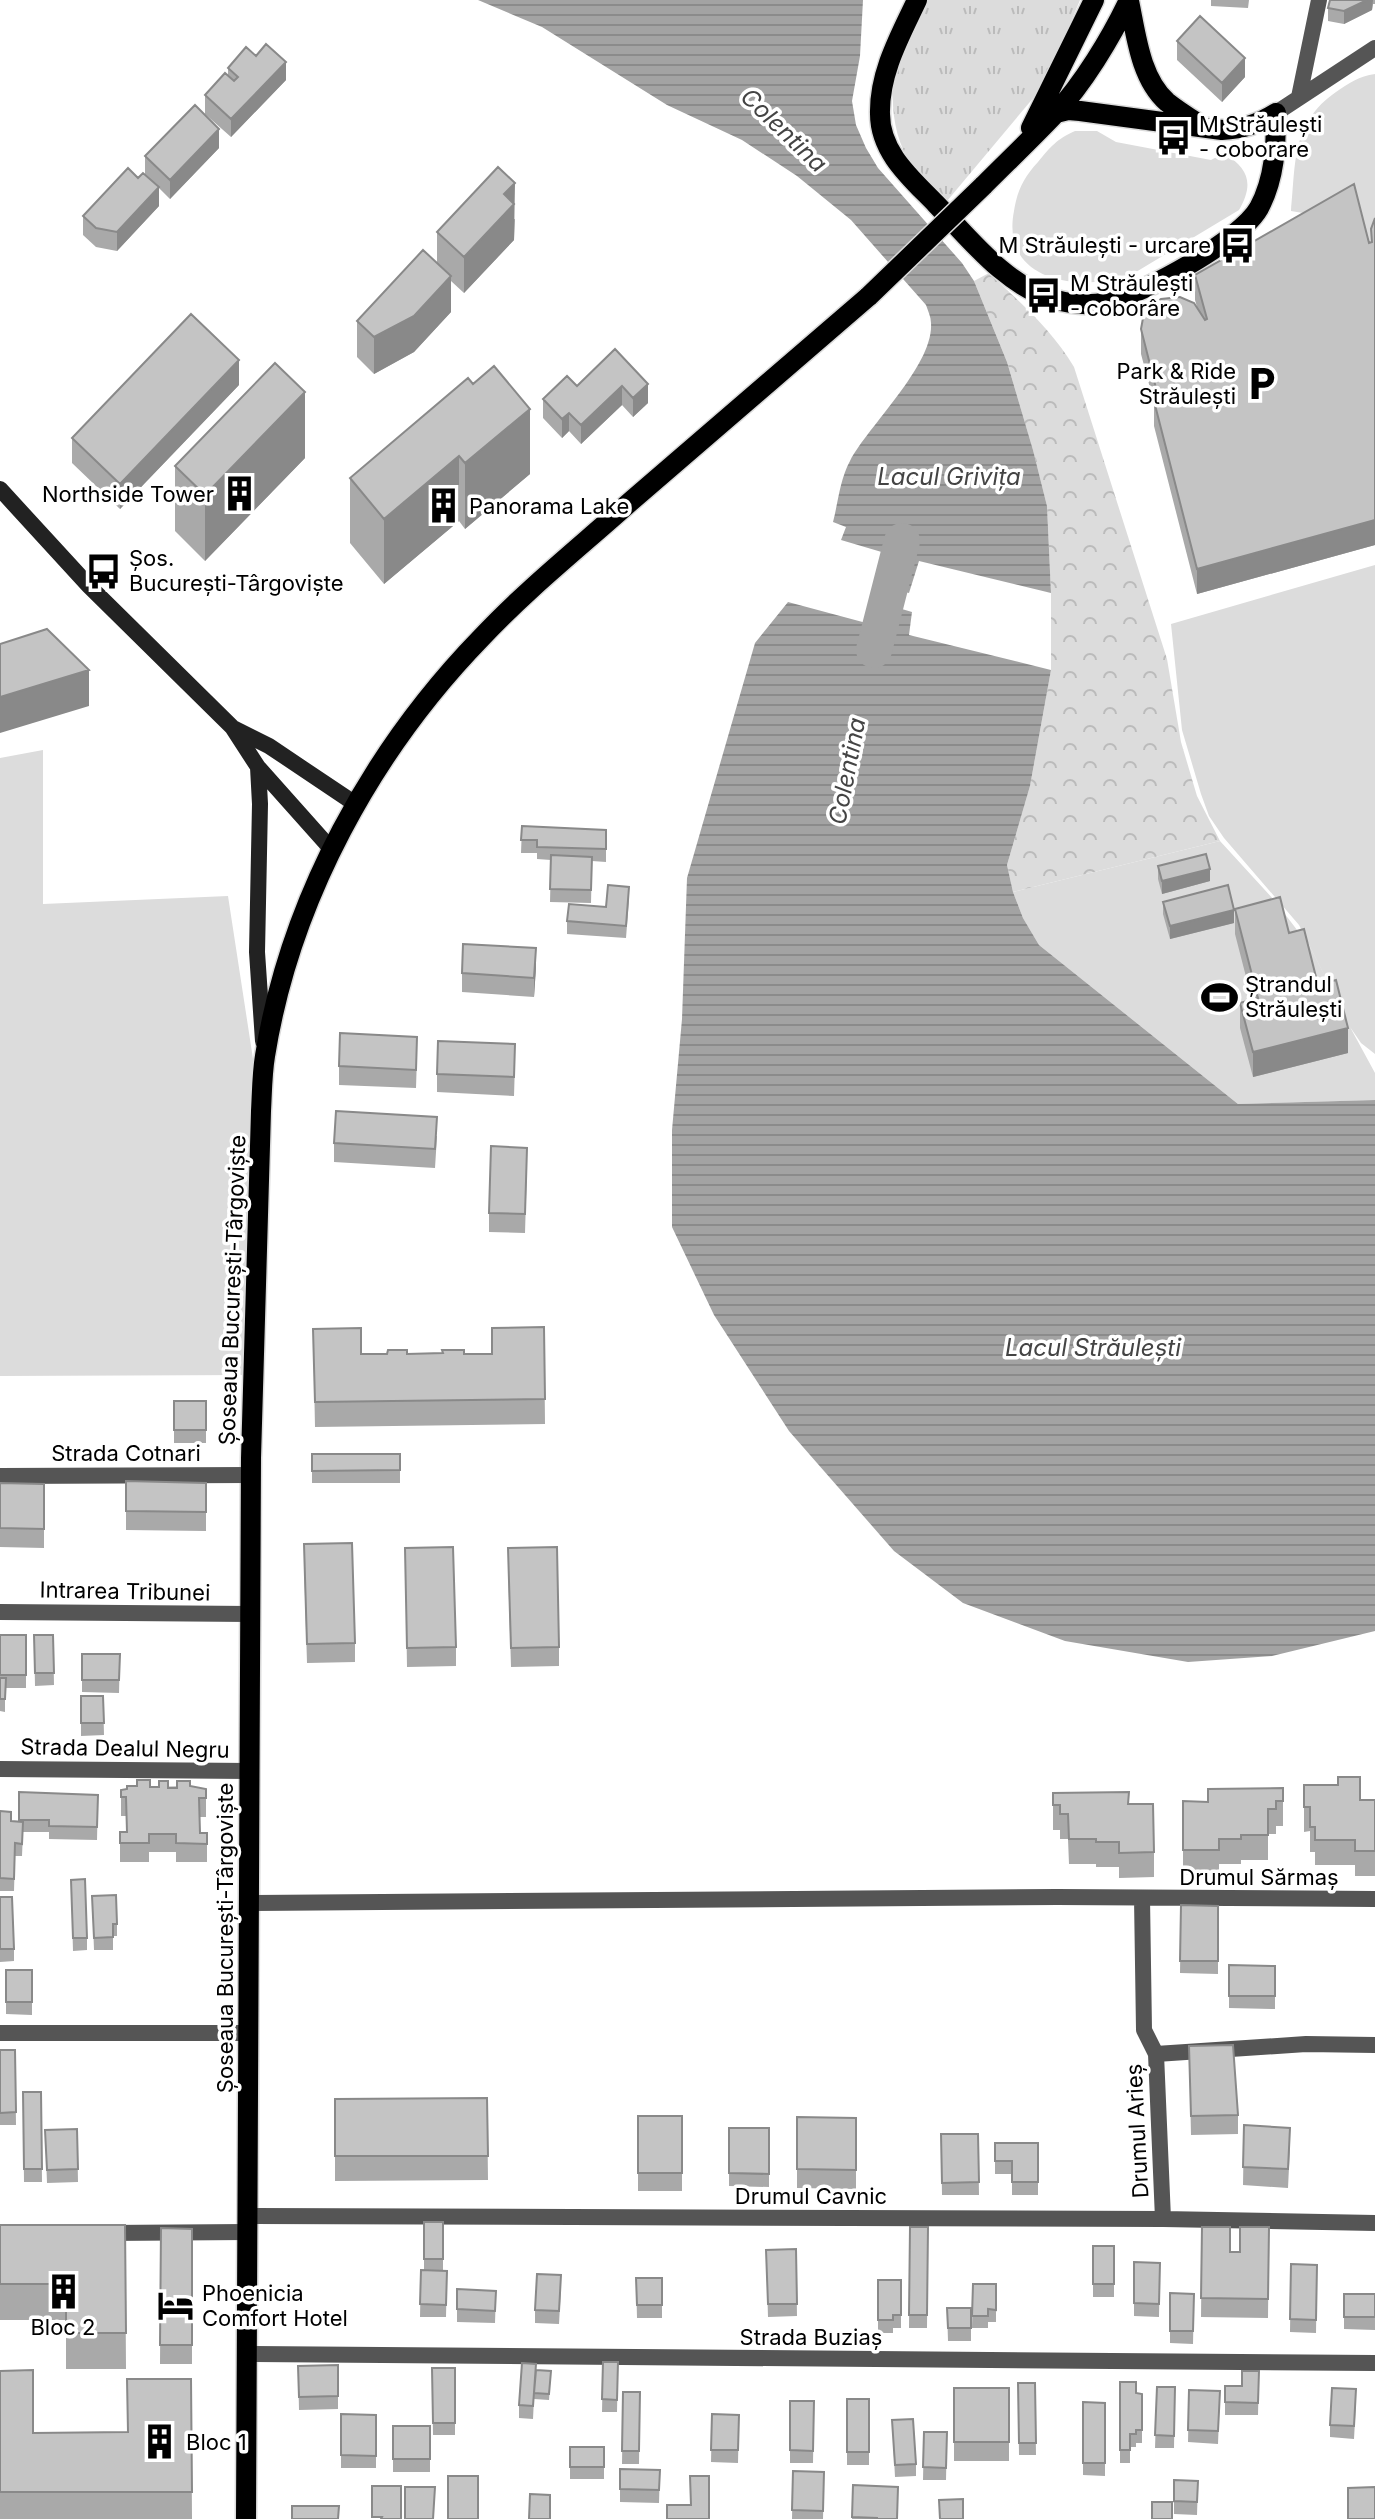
<svg xmlns="http://www.w3.org/2000/svg" width="1375" height="2519" viewBox="0 0 1375 2519" font-family="Inter,sans-serif">
<style>
.green{fill:#dcdcdc}
.forest{fill:url(#forest-crowns)}
.park{fill:url(#park-tufts)}
.water{fill:url(#water-rules)}
.lines{fill:none;stroke-linecap:round;stroke-linejoin:round}
.river{stroke:#a3a3a3;stroke-width:36}
.primary-casing{stroke:#dbdbdb;stroke-width:23}
.minor{stroke:#555;stroke-width:16}
.secondary{stroke:#222;stroke-width:16}
.primary{stroke:#000;stroke-width:20}
.primary-bridge-casing{stroke:#dbdbdb;stroke-width:23;stroke-linecap:butt}
.primary-bridge{stroke:#000;stroke-width:20}
.wall{fill:#a9a9a9}
.shaded-wall{fill:#898989}
.building{fill:#c4c4c4;stroke:#898989;stroke-width:2}
.labels{text-anchor:middle;dominant-baseline:central;stroke-width:7;stroke-linejoin:round;paint-order:stroke}
.poi-label{font-size:22px;fill:#000;stroke:#fff;text-anchor:start}
.street-label{font-size:22px;fill:#000;stroke:#fff}
.water-label{font-size:24px;font-style:italic;fill:#444;stroke:#fff}
</style>
<defs>
<pattern id="forest-crowns" width="20" height="18" patternUnits="userSpaceOnUse" patternTransform="scale(2)"><rect width="20" height="18" fill="#dcdcdc"/><path d="M2 6a3 3 0 1 1 6 0M12 15a3 3 0 1 1 6 0" fill="none" stroke="#bbb"/></pattern>
<pattern id="park-tufts" width="24" height="20" patternUnits="userSpaceOnUse" patternTransform="scale(2)"><rect width="24" height="20" fill="#dcdcdc"/><path d="M3 7l-1-3M5 7V3M7 7l1-3M15 17l-1-3M17 17v-4M19 17l1-3" fill="none" stroke="#bbb"/></pattern>
<pattern id="water-rules" width="6" height="5" patternUnits="userSpaceOnUse" patternTransform="scale(2)"><rect width="6" height="5" fill="#a3a3a3"/><path d="M0 2.5h6" fill="none" stroke="#8b8b8b"/></pattern>
</defs>
<rect width="100%" height="100%" fill="#fff"/>
<path class="green" d="M1375 74V243L1373 248 1309 214 1291 211C1296 163 1291 123 1336 92 1349 83 1359 76 1375 74Z
M1075 131H1097L1116 142 1211 160 1224 153C1249 169 1254 184 1239 210L1131 275C1081 292 1000 283 1014 211 1017 191 1024 177 1038 162 1050 147 1057 139 1075 131Z
M1375 565V1054L1361 1043 1350 1027 1375 1073V1100L1238 1104 1039 945 1023 918 1013 892 1220 841 1275 901 1310 947 1334 994 1299 925 1224 838 1209 816 1201 794 1182 730 1171 624Z
M43 750V904L228 896 261 1111 253 1375 0 1376V758Z"/>
<path class="forest" d="M989 273C1021 303 1052 330 1074 367L1167 659 1181 742 1197 796 1220 841 1013 892 1007 865 1030 786 1051 670V593L1047 506 1033 450 1007 362 974 281Z"/>
<path class="park" d="M927 0H1080L1045 84 947 201C935 189 921 178 912 165 893 139 889 98 896 68Z"/>
<path class="water" d="M478 0H863L860 56 852 101 856 125 866 148 878 168 962 263 974 281 1007 362 1033 450 1047 506 1051 593 919 561 909 593 875 584 885 553 841 540 846 527 833 522C838 503 840 479 850 461 869 425 934 365 931 323 931 317 928 311 926 305L851 220 797 176 742 140 667 105 542 27Z
M788 602 870 624 878 602 912 612 909 635 1051 670 1030 786 1007 865 1013 892 1023 918 1039 945 1238 1104 1375 1100V1631L1272 1656 1188 1662 1065 1641 963 1603 894 1551 789 1431 714 1315 672 1227V1130L682 1019 687 878 755 643Z"/>
<g class="lines">
<path class="river" d="M874 650 902 541"/>
<defs>
<path id="primary" d="M917 0C900 36 879 73 880 114 880 153 912 179 936 204 970 239 1005 285 1053 299 1070 304 1089 306 1107 302 1144 294 1241 240 1259 208 1275 178 1276 146 1276 113
M1129 1C1136 34 1140 78 1167 102 1177 110 1188 117 1199 124
M1056 113 1068 110 1080 111 1222 130C1243 129 1258 124 1276 113
M1031 128 1094 0
M983 186C1007 162 1031 139 1054 115 1083 84 1111 38 1129 0
M246 2519 251 1458 261 1111C262 1093 262 1074 265 1056 290 900 372 750 482 637 527 589 581 546 630 502 709 433 789 365 869 296"/>
</defs>
<use href="#primary" class="primary-casing"/>
<path class="minor" d="M1299 97 1319 0
M1276 113 1375 48
M0 1476 251 1475
M0 1612 250 1614
M0 1769 250 1771
M1142 1898 1144 2030 1156 2054 1163 2219
M251 1903 1057 1897 1375 1899
M0 2033H249
M1156 2054 1306 2044 1375 2045
M247 2216 1163 2219 1375 2223
M106 2233 247 2232
M247 2354 1375 2363"/>
<path class="secondary" d="M0 489 89 586 232 727 258 767 332 850
M233 728 269 746 357 805
M258 767 260 804 257 952 263 1041"/>
<use href="#primary" class="primary"/>
<defs>
<path id="primary-bridge" d="M869 296 983 186"/>
</defs>
<use href="#primary-bridge" class="primary-bridge-casing"/>
<use href="#primary-bridge" class="primary-bridge"/>
</g>
<path class="wall" d="M1211 0H1249L1248 8 1211 6Z
M1330 0H1375V4H1373L1372 10 1344 24 1328 21V8Z
M1177 41 1245 77 1222 102 1177 60Z
M228 68 286 80 231 137 205 114V95L228 75Z
M219 148 170 199 159 188V206L117 251 96 247 83 235V216L145 174V156Z
M515 219 514 240 464 293 451 281V312L414 352 374 374 357 357V321L437 263V232Z
M1195 275 1375 545 1197 594 1154 426V403L1141 354V329L1197 307 1195 300Z
M615 349 648 403 633 417 622 405 581 444 569 431 562 438 543 418V399L577 386Z
M468 378 530 474 465 529 459 521 384 584 350 543V478Z
M239 385 120 509 72 463V438Z
M305 458 205 561 175 531V466Z
M522 826 606 830V862L592 861 591 903 550 902 551 860 537 859V853H521Z
M1158 866 1210 881 1162 894 1158 879Z
M629 899 626 938 567 934V921Z
M1163 902 1234 923 1170 939 1163 914Z
M1235 909 1289 933 1348 1053 1253 1077 1240 1028V1003L1252 1000 1235 934Z
M536 967 534 997 462 992V973Z
M417 1056 416 1088 339 1085V1066Z
M515 1063 514 1096 437 1092V1074Z
M437 1136 435 1168 334 1162V1143Z
M527 1166 525 1233 489 1232V1213Z
M544 1327 545 1424 315 1427 313 1329 361 1354H492Z
M174 1401H206V1443H174Z
M312 1454H400V1483H312Z
M126 1481 206 1483V1531L126 1530Z
M0 1483 44 1484V1548L0 1547Z
M405 1548 456 1647V1666L407 1667Z
M304 1563 355 1643V1662L307 1663Z
M508 1567 559 1647V1666L511 1667Z
M0 1635H26V1688H5V1712L0 1711Z
M34 1635H53L54 1685 35 1686Z
M82 1654H120L119 1693 82 1692Z
M81 1696H103L104 1735 81 1736Z
M1304 1785 1360 1800H1375V1876H1355V1865H1315V1852H1310V1831L1304 1832Z
M190 1786 206 1789V1817H200V1833H207V1862H176V1852H149V1862H120V1832H126V1816H121V1790L150 1787Z
M1283 1788V1826H1276V1834H1268V1860H1241V1864H1219V1874L1183 1875V1801L1208 1802Z
M19 1792 98 1795 97 1840 49 1839V1832H23L22 1856H15L14 1891H0V1811L11 1821 19 1822Z
M1053 1793 1128 1804 1154 1852V1877L1119 1878V1867H1096V1864H1069L1068 1839H1060V1830H1053Z
M71 1880 87 1938V1950L73 1951Z
M92 1896 117 1924V1936H113V1950H94Z
M0 1897 14 1949V1961L0 1962Z
M1181 1905 1218 1906V1974L1180 1973Z
M1229 1965 1275 1966V2009L1229 2008Z
M6 1970H32V2015L6 2014Z
M1189 2046 1238 2115V2134L1191 2135Z
M0 2050H15L16 2125H0Z
M23 2092H41L42 2182H24Z
M487 2098 488 2180 335 2181V2099Z
M638 2116H682V2191H638Z
M797 2117 856 2118V2189L797 2188Z
M1244 2125 1290 2146 1288 2188 1243 2185Z
M729 2128H769V2187L729 2186Z
M77 2129 78 2182 47 2183 45 2130Z
M941 2134H978L979 2195H942Z
M995 2143H1038V2195H1012V2174H995Z
M424 2222H443V2271H447L446 2317H420L421 2270H424Z
M0 2225H125L126 2369H66V2320H0Z
M910 2227H928L927 2328H909Z
M1202 2227 1230 2252H1240L1269 2227 1268 2318 1201 2317Z
M161 2228 192 2229V2364H160Z
M1093 2246H1114V2297H1093Z
M796 2249 797 2316 768 2317 766 2250Z
M1134 2262 1160 2263 1159 2317 1134 2316Z
M1291 2264 1317 2265 1316 2333 1290 2332Z
M636 2278H662V2318H637Z
M878 2280H901V2328H893V2333H878Z
M973 2284H996V2322H988V2328H972Z
M561 2288 559 2324 535 2323V2310Z
M457 2289 496 2291 495 2323 457 2322Z
M1170 2293 1194 2294 1193 2344 1170 2343Z
M1344 2294H1375V2330L1344 2329Z
M947 2308H971V2341H948Z
M603 2362H618L617 2412H602Z
M338 2365V2409L299 2410 298 2366Z
M432 2368H455V2435H433Z
M536 2370 551 2371 549 2400 534 2399V2398L533 2419 519 2418V2405Z
M0 2371 33 2433 128 2432 191 2379 192 2519H0Z
M1259 2371 1258 2415H1225V2386H1242Z
M1120 2382 1136 2393 1142 2394V2443H1136V2447H1130V2463H1120Z
M1018 2383H1035L1036 2455H1019Z
M1157 2387H1175L1174 2448H1155Z
M954 2388H1009V2461H954Z
M1189 2390 1220 2391 1218 2444 1188 2442Z
M623 2392H640L639 2464H622Z
M847 2399H869V2465H847Z
M790 2401H814L813 2463H790Z
M1083 2402 1105 2403V2476L1083 2475Z
M1356 2402 1354 2439 1330 2437V2425Z
M341 2414 376 2415V2468H341Z
M712 2414 739 2415 738 2463 711 2462Z
M892 2420 916 2464V2476L895 2477Z
M393 2426H430V2472H393Z
M924 2432H947L946 2480H923Z
M570 2447H604V2479H570Z
M660 2470 659 2503 620 2502V2489Z
M793 2471 824 2472 823 2519H792Z
M1174 2480 1198 2481 1197 2515 1174 2514Z
M853 2485 897 2519H852Z"/>
<path class="shaded-wall" d="M1367 0H1373L1372 10 1344 24V11Z
M1245 58V77L1222 102V83Z
M286 62V80L231 137V119Z
M219 129V148L170 199V180Z
M515 183 514 240 464 293V257L504 194Z
M159 187V206L117 251V232Z
M451 276V312L414 352 374 374V337Z
M239 360V385L120 509V484Z
M648 384V403L633 417V398Z
M622 386V405L581 444V425Z
M305 392V458L205 561V495Z
M530 409V474L465 529V463Z
M569 413V431L562 438V419Z
M459 456V521L384 584V519Z
M1375 520V545L1197 594V569Z
M89 670V706L0 733V697Z
M1210 869V881L1162 894V881Z
M1234 910V923L1170 939V926Z
M536 948V967L534 997V978Z
M1348 1028V1053L1253 1077V1052Z"/>
<path class="building" d="M1330 0H1367L1344 11 1328 8Z
M1200 16 1245 58 1222 83 1177 41Z
M266 44 286 62 231 119 205 95 225 73 234 81 238 77 228 68 246 47 256 56Z
M195 105 219 129 170 180 145 156Z
M498 167 515 183 504 194 514 204 464 257 437 232Z
M128 168 138 178 143 173 159 187 117 232 96 228 83 216Z
M1354 184 1369 243 1372 242 1371 229 1375 218V520L1197 569 1154 401 1159 400 1141 329 1143 318 1148 308 1161 299 1180 297 1194 303 1205 320 1207 319 1195 275Z
M423 250 451 276 414 316 374 337 357 321Z
M191 314 239 360 120 484 72 438Z
M615 349 648 384 633 398 622 386 581 425 569 413 562 419 543 399 567 376 577 386Z
M275 363 305 392 205 495 175 466Z
M494 366 530 409 465 463 459 456 384 519 350 478 468 378 473 384Z
M47 629 89 670 0 697V644Z
M522 826 606 830V849L537 847V840H521Z
M1206 854 1210 869 1162 881 1158 866Z
M551 855 592 857 591 890 550 889Z
M608 885 629 887 626 926 567 921 569 904 606 907Z
M1228 885 1234 910 1170 926 1163 902Z
M1280 897 1289 933 1304 929 1318 985 1336 980 1348 1028 1253 1052 1240 1003 1258 998 1235 909Z
M463 944 536 948 534 978 462 973Z
M340 1033 417 1037 416 1070 339 1066Z
M438 1041 515 1044 514 1077 437 1074Z
M336 1111 437 1117 435 1149 334 1143Z
M491 1146 527 1148 525 1214 489 1213Z
M544 1327 545 1399 315 1402 313 1329 361 1328V1354H387L388 1350H407V1354L443 1353 442 1350H464V1354H492V1328Z
M174 1401H206V1430H174Z
M312 1454H400V1470L312 1471Z
M126 1481 206 1483V1512L126 1511Z
M0 1483 44 1484V1529L0 1528Z
M352 1543 355 1643 307 1644 304 1544Z
M453 1547 456 1647 407 1648 405 1548Z
M557 1547 559 1647 511 1648 508 1548Z
M0 1635H26V1675H0Z
M34 1635H53L54 1673H35Z
M82 1654H120L119 1680H82Z
M0 1678H6L5 1699H0Z
M81 1696H103L104 1723H81Z
M1338 1777H1360V1800H1375V1851H1355V1840H1315V1827H1310V1807H1304V1785H1338Z
M137 1780H150V1787H159V1781H168V1788H177V1781H190V1786L206 1789V1798H199L200 1833H207V1844L176 1843V1834H149V1843H120V1832H127L126 1797H121V1790L127 1789V1786H137Z
M1283 1788V1801H1276V1809H1268V1835H1241V1839H1219V1850H1183V1801L1208 1802V1789Z
M19 1792 98 1795 97 1827 49 1826V1820H19Z
M1129 1792 1128 1804H1153L1154 1852 1119 1853V1842H1096V1839H1069L1068 1814H1060V1805H1053V1793Z
M0 1811 11 1812V1821L23 1822 22 1844 15 1843 14 1879 0 1878Z
M85 1879 87 1938H73L71 1880Z
M116 1895 117 1924H113V1937L94 1938 92 1896Z
M0 1897H12L14 1949H0Z
M1181 1905 1218 1906V1961H1180Z
M1229 1965 1275 1966V1996H1229Z
M6 1970H32V2002H6Z
M1233 2045 1238 2115 1191 2116 1189 2046Z
M0 2050H15L16 2112 0 2113Z
M23 2092H41L42 2169H24Z
M487 2098 488 2156H335V2099Z
M638 2116H682V2173H638Z
M797 2117 856 2118V2170L797 2169Z
M1244 2125 1290 2128 1288 2169 1243 2167Z
M729 2128H769V2174L729 2173Z
M77 2129 78 2169 47 2170 45 2130Z
M941 2134H978L979 2182 942 2183Z
M995 2143H1038V2182H1012V2161H995Z
M424 2222H443V2259H424Z
M0 2225H125L126 2333H66V2284H0Z
M910 2227H928L927 2315H909Z
M1202 2227H1230V2252H1240V2227H1269L1268 2299 1201 2298Z
M161 2228 192 2229V2345H160Z
M1093 2246H1114V2284H1093Z
M796 2249 797 2304H768L766 2250Z
M1134 2262 1160 2263 1159 2304 1134 2303Z
M1291 2264 1317 2265 1316 2320 1290 2319Z
M421 2270 447 2271 446 2305 420 2304Z
M537 2274 561 2275 559 2311 535 2310Z
M636 2278H662V2305H637Z
M878 2280H901V2315H893V2320H878Z
M973 2284H996V2310L988 2309V2316H972Z
M457 2289 496 2291 495 2311 457 2309Z
M1170 2293 1194 2294 1193 2331H1170Z
M1344 2294H1375V2317H1344Z
M947 2308H971V2328H948Z
M603 2362H618L617 2400 602 2399Z
M522 2363 536 2364 533 2406 519 2405Z
M338 2365V2396L299 2397 298 2366Z
M432 2368H455V2423H433Z
M33 2370V2433L128 2432 127 2379H191L192 2492H0V2371Z
M536 2370 551 2371 549 2394 534 2393Z
M1242 2371H1259L1258 2403 1225 2402V2386H1242Z
M1120 2382H1136V2393L1142 2394V2430H1136V2434H1130V2450H1120Z
M1018 2383H1035L1036 2443H1019Z
M1157 2387H1175L1174 2436 1155 2435Z
M954 2388H1009V2442H954Z
M1332 2388 1356 2389 1354 2426 1330 2425Z
M1189 2390 1220 2391 1218 2431 1188 2430Z
M623 2392H640L639 2451H622Z
M847 2399H869V2452H847Z
M790 2401H814L813 2451 790 2450Z
M1083 2402 1105 2403V2463H1083Z
M341 2414 376 2415V2456L341 2455Z
M712 2414 739 2415 738 2450H711Z
M913 2419 916 2464 895 2465 892 2420Z
M393 2426H430V2459H393Z
M924 2432H947L946 2468 923 2467Z
M570 2447H604V2467H570Z
M620 2469 660 2470 659 2490 620 2489Z
M793 2471 824 2472 823 2511 792 2510Z
M448 2476H478V2519H448Z
M690 2476H709V2519H667V2505H691Z
M1174 2480 1198 2481 1197 2502 1174 2501Z
M853 2485 898 2487 897 2519H877V2518L852 2517Z
M372 2486H401V2519H381L382 2517H372Z
M405 2487H435L433 2519H405Z
M1375 2487V2519H1348V2488Z
M530 2494 550 2495V2519H529Z
M963 2499V2519H940L939 2500Z
M1152 2502H1172V2519H1152Z
M292 2506H339L338 2519H292Z"/>
<defs>
<symbol id="bus-bare" viewBox="-9 -9 18 18"><path d="M-5-6H5V4H4V6H2V4H-2V6H-4V4H-5ZM-3.5-4V0h7V-4ZM-3.5 1.2v1.5H-2V1.2ZM2 1.2v1.5H3.5V1.2Z" fill="#000" stroke="#fff" stroke-width="2.5" paint-order="stroke"/></symbol>
<symbol id="parking-bare" viewBox="-9 -9 18 18"><path d="M-3.5-5.5H1a3.5 3.5 0 0 1 0 7H-1V5.5H-3.5ZM-1-3.4V-.6H.8a1.4 1.4 0 0 0 0-2.8Z" fill="#000" stroke="#fff" stroke-width="2.5" paint-order="stroke"/></symbol>
<symbol id="building-bare" viewBox="-9 -9 18 18"><path d="M-4-6H4V6H1V3H-1V6H-4ZM-2.5-4.3h1.7v1.8h-1.7ZM.8-4.3h1.7v1.8H.8ZM-2.5-1h1.7V.8h-1.7ZM.8-1h1.7V.8H.8Z" fill="#000" stroke="#fff" stroke-width="2.5" paint-order="stroke"/></symbol>
<symbol id="stadium-bare" viewBox="-9 -9 18 18"><path d="M0-5a6.5 5 0 1 0 0 10a6.5 5 0 1 0 0-10ZM-3.5-1.8h7v3.6h-7Z" fill="#000" stroke="#fff" stroke-width="2.5" paint-order="stroke"/></symbol>
<symbol id="hotel-bare" viewBox="-9 -9 18 18"><path d="M-6-4.5h1.5V1H6V5H4.5V3h-9V5H-6ZM-4 0a1.8 1.8 0 1 1 3.6 0ZM.5 0V-2.5h3Q6-2.5 6 0Z" fill="#000" stroke="#fff" stroke-width="2.5" paint-order="stroke"/></symbol>
</defs>
<g fill-rule="evenodd">
<use href="#bus-bare" x="1148" y="112" width="51" height="51"/>
<use href="#bus-bare" x="1212" y="220" width="51" height="51"/>
<use href="#bus-bare" x="1018" y="270" width="51" height="51"/>
<use href="#parking-bare" x="1236" y="358" width="51" height="51"/>
<use href="#building-bare" x="214" y="468" width="51" height="51"/>
<use href="#building-bare" x="418" y="480" width="51" height="51"/>
<use href="#bus-bare" x="78" y="546" width="51" height="51"/>
<use href="#stadium-bare" x="1194" y="972" width="51" height="51"/>
<use href="#building-bare" x="38" y="2266" width="51" height="51"/>
<use href="#hotel-bare" x="150" y="2280" width="51" height="51"/>
<use href="#building-bare" x="134" y="2416" width="51" height="51"/>
</g>
<g class="labels">
<g class="poi-label">
<text x="1199" y="124">M Străulești<tspan x="1199" dy="25">- coborare</tspan></text>
<text x="1211" y="245" text-anchor="end">M Străulești - urcare</text>
<text x="1070" y="283">M Străulești<tspan x="1070" dy="25">- coborâre</tspan></text>
<text x="1236" y="371" text-anchor="end">Park &amp; Ride<tspan x="1236" dy="25">Străulești</tspan></text>
<text x="214" y="494" text-anchor="end">Northside Tower</text>
<text x="469" y="506">Panorama Lake</text>
<text x="129" y="558">Șos.<tspan x="129" dy="25">București-Târgoviște</tspan></text>
<text x="1245" y="984">Ștrandul<tspan x="1245" dy="25">Străulești</tspan></text>
<text x="202" y="2293">Phoenicia<tspan x="202" dy="25">Comfort Hotel</tspan></text>
<text x="63" y="2327" text-anchor="middle">Bloc 2</text>
<text x="186" y="2442">Bloc 1</text>
</g>
<g class="street-label">
<text transform="translate(232 1290) rotate(-88)">Șoseaua București-Târgoviște</text>
<text x="126" y="1453">Strada Cotnari</text>
<text transform="translate(125 1591) rotate(1)">Intrarea Tribunei</text>
<text transform="translate(125 1748) rotate(1)">Strada Dealul Negru</text>
<text x="1259" y="1877">Drumul Sărmaș</text>
<text transform="translate(225 1938) rotate(-90)">Șoseaua București-Târgoviște</text>
<text transform="translate(1137 2131) rotate(-93)">Drumul Arieș</text>
<text x="811" y="2196">Drumul Cavnic</text>
<text x="811" y="2337">Strada Buziaș</text>
</g>
<g class="water-label">
<text transform="translate(784 130) rotate(44)">Colentina</text>
<text x="949" y="476">Lacul Grivița</text>
<text transform="translate(847 771) rotate(-79)">Colentina</text>
<text x="1093" y="1347">Lacul Străulești</text>
</g>
</g>
</svg>
